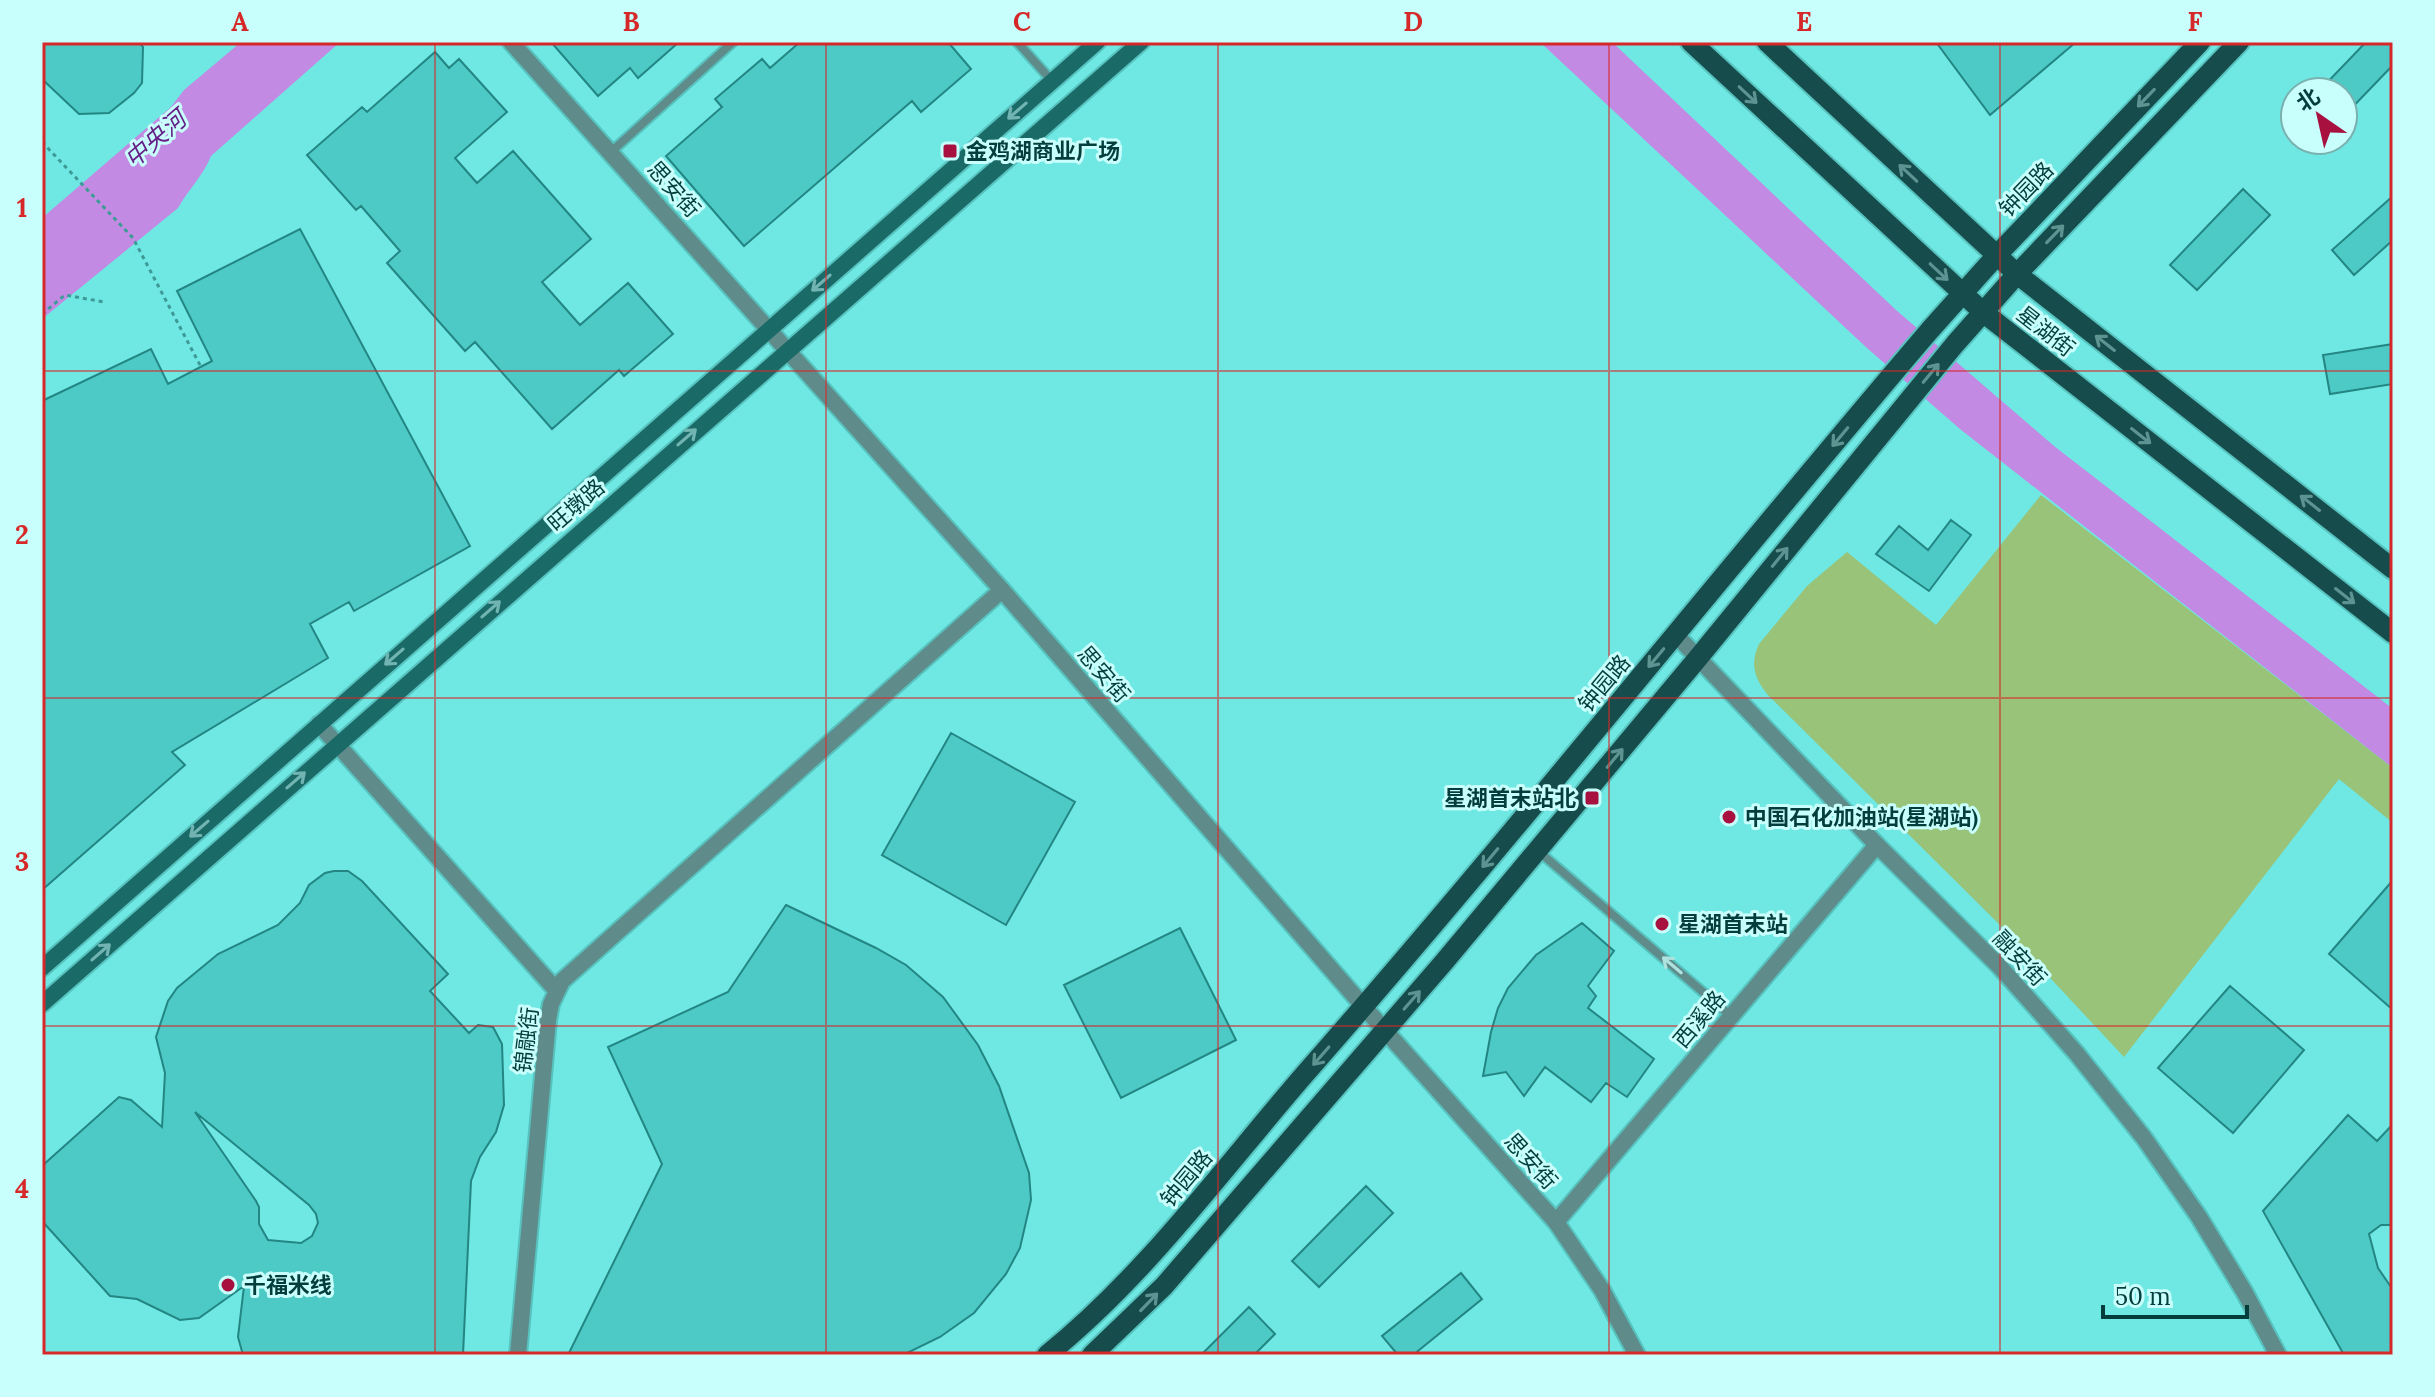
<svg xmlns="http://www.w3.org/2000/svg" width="2435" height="1397" viewBox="0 0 2435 1397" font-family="Lora,'Noto Sans SC',serif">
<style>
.green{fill:#99c378}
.water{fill:#c28ae2}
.building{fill:#4dcac6;stroke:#238683;stroke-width:2;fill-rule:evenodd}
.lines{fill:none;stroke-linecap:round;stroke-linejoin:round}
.service-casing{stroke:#57c2be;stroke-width:12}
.minor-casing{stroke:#57c2be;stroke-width:20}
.tertiary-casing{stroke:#57c2be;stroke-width:20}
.secondary-casing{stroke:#57c2be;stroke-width:20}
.primary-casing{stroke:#57c2be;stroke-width:24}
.path{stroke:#3e9a96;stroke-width:3;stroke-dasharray:4 4;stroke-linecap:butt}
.service{stroke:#5f8c8a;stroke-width:8}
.minor{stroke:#5f8c8a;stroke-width:16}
.tertiary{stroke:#5f8c8a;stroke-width:16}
.secondary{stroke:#1a6a68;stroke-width:16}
.primary{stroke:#164c4b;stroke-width:20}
.oneway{stroke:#5d9391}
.oneway2{stroke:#71b4b2}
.oneway3{stroke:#aee2df}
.grid{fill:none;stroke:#d62828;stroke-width:2;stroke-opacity:0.55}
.poi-dot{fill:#a7103f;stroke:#c8fefb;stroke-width:3}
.labels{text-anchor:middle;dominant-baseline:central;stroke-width:6;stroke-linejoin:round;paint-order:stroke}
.poi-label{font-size:22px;font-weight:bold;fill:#043e3c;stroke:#c8fefb;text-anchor:start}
.street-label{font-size:22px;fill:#043e3c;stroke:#c8fefb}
.water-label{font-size:24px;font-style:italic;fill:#651f86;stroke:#c8fefb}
.neatline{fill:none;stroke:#d62828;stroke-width:3}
.grid-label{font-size:26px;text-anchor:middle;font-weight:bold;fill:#d62828}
</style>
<rect width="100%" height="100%" fill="#6fe7e3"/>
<path class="green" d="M2041 495 2393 768V823L2339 779 2124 1057 2010 935 1767 694C1754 677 1750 664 1759 644L1807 586 1847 552 1936 625Z"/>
<path class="water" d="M241 42H340L211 156C203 176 188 190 178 208L42 319V218L171 107 184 90Z
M1540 42H1612L1896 310 2054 446 2393 709V768L1960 429 1867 348Z"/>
<path class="building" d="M42 42H139L143 47 142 83 134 93 109 113 79 114 42 79Z
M551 42H679L638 78 630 68 598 96Z
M800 42H948L971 69 921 112 912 101 744 246 666 156 722 107 715 99 762 59 770 68Z
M1936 42H2076L1990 115Z
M2366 42H2393V65L2343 117V92H2318Z
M435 52 449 68 459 59 507 112 455 158 477 183 513 151 591 239 542 282 580 325 628 283 673 334 624 376 619 370 552 429 475 342 465 351 387 263 400 251 361 206 356 210 307 155 362 107 367 112Z
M2243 189 2270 215 2197 290 2170 265Z
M2393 196V240L2354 275 2332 250Z
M300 229 470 546 354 611 349 602 310 624 328 658 172 752 185 765 42 890V401L151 349 168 384 212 361 177 291Z
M2393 344V384L2330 394 2323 355Z
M1951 520 1971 535 1929 591 1876 554 1899 526 1928 550Z
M951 733 1075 802 1006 925 882 855Z
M334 871H348L362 881 448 974 430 991 469 1033 478 1025 493 1027 502 1044 504 1105 496 1132 480 1157 471 1181 463 1355H243L238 1337 244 1286 199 1318 180 1320 137 1299 110 1296 42 1221V1166L119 1097 131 1100 162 1127 165 1073 156 1037 168 1001 177 988 218 954 278 925 300 903 309 885 325 873ZM195 1112 309 1205 316 1214 318 1223 312 1236 301 1243 268 1240 259 1224V1207L256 1201Z
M2393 880V1010L2329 954Z
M786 905 876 948 906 965 943 997 978 1045 999 1086 1029 1173 1031 1200 1020 1248 1006 1274 974 1313 940 1337 903 1355H568L662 1164 608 1047 728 992Z
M1582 923 1614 951 1588 986 1596 996 1588 1008 1654 1059 1627 1097 1606 1083 1591 1102 1545 1067 1524 1096 1506 1072 1483 1076 1491 1032 1498 1008 1508 988 1536 955Z
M1180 928 1236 1040 1121 1098 1064 985Z
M2230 986 2304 1050 2233 1133 2158 1068Z
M2348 1115 2377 1141 2393 1124V1225H2381L2369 1234 2378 1268 2393 1290V1355H2344L2263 1211Z
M1366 1186 1393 1213 1319 1287 1292 1261Z
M1461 1273 1482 1299 1413 1355H1398L1382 1336Z
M1249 1307 1275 1334 1254 1355H1201Z"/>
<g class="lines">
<defs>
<path id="service" d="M1017 42 1052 81
M611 152 733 42
M1537 850 1731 1016"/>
<path id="minor" d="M1556 1222 1877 845"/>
<path id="tertiary" d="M511 42 1002 590 1364 1007 1556 1222 1602 1290 1637 1355
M1676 635 1877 845 2000 967 2077 1054 2144 1138 2199 1217 2245 1293 2278 1355
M319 724 556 990
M518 1355 548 1020 551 1004 562 981 1002 590"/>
<path id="secondary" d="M42 968 1097 42
M42 1004 1141 42"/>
<path id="primary" d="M1691 42 1984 313 2393 633
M1767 42 2017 274 2393 569
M1047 1355C1146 1275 1221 1171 1304 1075 1518 831 1719 577 1930 330L1997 255 2200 42
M1092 1355 1164 1286 1444 962 1698 658 1955 344 2017 274 2239 42"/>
</defs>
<use href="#service" class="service-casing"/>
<use href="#minor" class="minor-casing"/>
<use href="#tertiary" class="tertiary-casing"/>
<use href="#secondary" class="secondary-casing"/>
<use href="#primary" class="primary-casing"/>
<path class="path" d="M42 142 133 238 201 367
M42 314 65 295 104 302"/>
<use href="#service" class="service"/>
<use href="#minor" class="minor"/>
<use href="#tertiary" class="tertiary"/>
<use href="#secondary" class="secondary"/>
<use href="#primary" class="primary"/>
</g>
<defs><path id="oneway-shaft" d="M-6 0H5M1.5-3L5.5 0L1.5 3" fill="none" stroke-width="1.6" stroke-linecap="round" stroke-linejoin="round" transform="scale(2)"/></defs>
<g class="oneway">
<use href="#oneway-shaft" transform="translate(1748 95) rotate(43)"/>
<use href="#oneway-shaft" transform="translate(2146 98) rotate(134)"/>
<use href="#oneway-shaft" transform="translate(1908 173) rotate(-137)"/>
<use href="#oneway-shaft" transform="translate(2055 234) rotate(-46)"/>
<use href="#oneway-shaft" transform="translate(1939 272) rotate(43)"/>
<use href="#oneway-shaft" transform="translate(2105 343) rotate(-142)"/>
<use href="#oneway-shaft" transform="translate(1931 373) rotate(-50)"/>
<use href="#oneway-shaft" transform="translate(2141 436) rotate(38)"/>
<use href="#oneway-shaft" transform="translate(1840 437) rotate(130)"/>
<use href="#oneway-shaft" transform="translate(2310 503) rotate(-142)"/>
<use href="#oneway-shaft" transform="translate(1780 557) rotate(-51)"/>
<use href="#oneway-shaft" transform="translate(2345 596) rotate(38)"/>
<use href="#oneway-shaft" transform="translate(1656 658) rotate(130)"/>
<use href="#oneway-shaft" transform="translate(1615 758) rotate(-50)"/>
<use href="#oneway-shaft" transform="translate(1490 858) rotate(130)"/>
<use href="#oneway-shaft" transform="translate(1412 1000) rotate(-49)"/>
<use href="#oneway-shaft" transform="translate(1321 1056) rotate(131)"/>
<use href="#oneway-shaft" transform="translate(1149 1302) rotate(-46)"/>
</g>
<g class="oneway2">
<use href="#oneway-shaft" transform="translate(1017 111) rotate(139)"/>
<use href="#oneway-shaft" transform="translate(821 283) rotate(139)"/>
<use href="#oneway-shaft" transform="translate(687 437) rotate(-41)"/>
<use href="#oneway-shaft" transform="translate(491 609) rotate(-41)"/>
<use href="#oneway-shaft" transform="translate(394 657) rotate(139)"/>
<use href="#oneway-shaft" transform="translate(296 780) rotate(-41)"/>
<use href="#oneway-shaft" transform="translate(199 829) rotate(139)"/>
<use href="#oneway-shaft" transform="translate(101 952) rotate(-41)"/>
</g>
<use class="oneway3" href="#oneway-shaft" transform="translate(1672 965) rotate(-140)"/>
<path class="grid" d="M435 42V1355M826 42V1355M1218 42V1355M1609 42V1355M2000 42V1355M42 371H2393M42 698H2393M42 1026H2393"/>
<g class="poi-dot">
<rect x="942" y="143" width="16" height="16" rx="4"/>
<rect x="1584" y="790" width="16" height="16" rx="4"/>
<circle cx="1729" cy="817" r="8"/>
<circle cx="1662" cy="924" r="8"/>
<circle cx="228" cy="1285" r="8"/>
</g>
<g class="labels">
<g class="poi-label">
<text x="966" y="151">金鸡湖商业广场</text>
<text x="1576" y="798" text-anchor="end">星湖首末站北</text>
<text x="1745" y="817">中国石化加油站(星湖站)</text>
<text x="1678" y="924">星湖首末站</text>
<text x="244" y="1285">千福米线</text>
</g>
<g class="street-label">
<text transform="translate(674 189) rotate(48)">思安街</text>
<text transform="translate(2026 189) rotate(-46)">钟园路</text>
<text transform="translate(2046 331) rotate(38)">星湖街</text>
<text transform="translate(576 505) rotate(-41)">旺墩路</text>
<text transform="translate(1104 674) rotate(49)">思安街</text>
<text transform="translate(1604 683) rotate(-50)">钟园路</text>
<text transform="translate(2020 958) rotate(47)">融安街</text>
<text transform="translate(1699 1019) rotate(-50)">西溪路</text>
<text transform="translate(526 1040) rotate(-83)">锦融街</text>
<text transform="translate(1531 1161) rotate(48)">思安街</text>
<text transform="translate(1186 1178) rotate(-50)">钟园路</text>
</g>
<g class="water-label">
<text transform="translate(155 139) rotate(-41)">中央河</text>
</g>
</g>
<rect width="2435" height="1397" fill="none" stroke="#c8fefb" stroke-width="88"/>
<g transform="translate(2319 116) rotate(326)"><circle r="38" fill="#c8fefb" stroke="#7ab1af" stroke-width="2"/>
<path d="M0-6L14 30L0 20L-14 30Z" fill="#a7103f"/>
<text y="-12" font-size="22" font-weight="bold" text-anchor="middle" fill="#043e3c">北</text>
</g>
<path d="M2103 1305v12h144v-12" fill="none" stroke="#043e3c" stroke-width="4"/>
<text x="2115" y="1305" font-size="24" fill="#043e3c" stroke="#c8fefb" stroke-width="6" paint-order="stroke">50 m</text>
<rect x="44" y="44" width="2347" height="1309" class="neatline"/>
<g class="grid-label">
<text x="240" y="31">A</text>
<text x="631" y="31">B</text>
<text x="1022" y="31">C</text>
<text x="1413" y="31">D</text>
<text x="1804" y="31">E</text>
<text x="2195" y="31">F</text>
<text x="22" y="217">1</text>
<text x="22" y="544">2</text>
<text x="22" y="871">3</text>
<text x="22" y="1198">4</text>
</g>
</svg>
